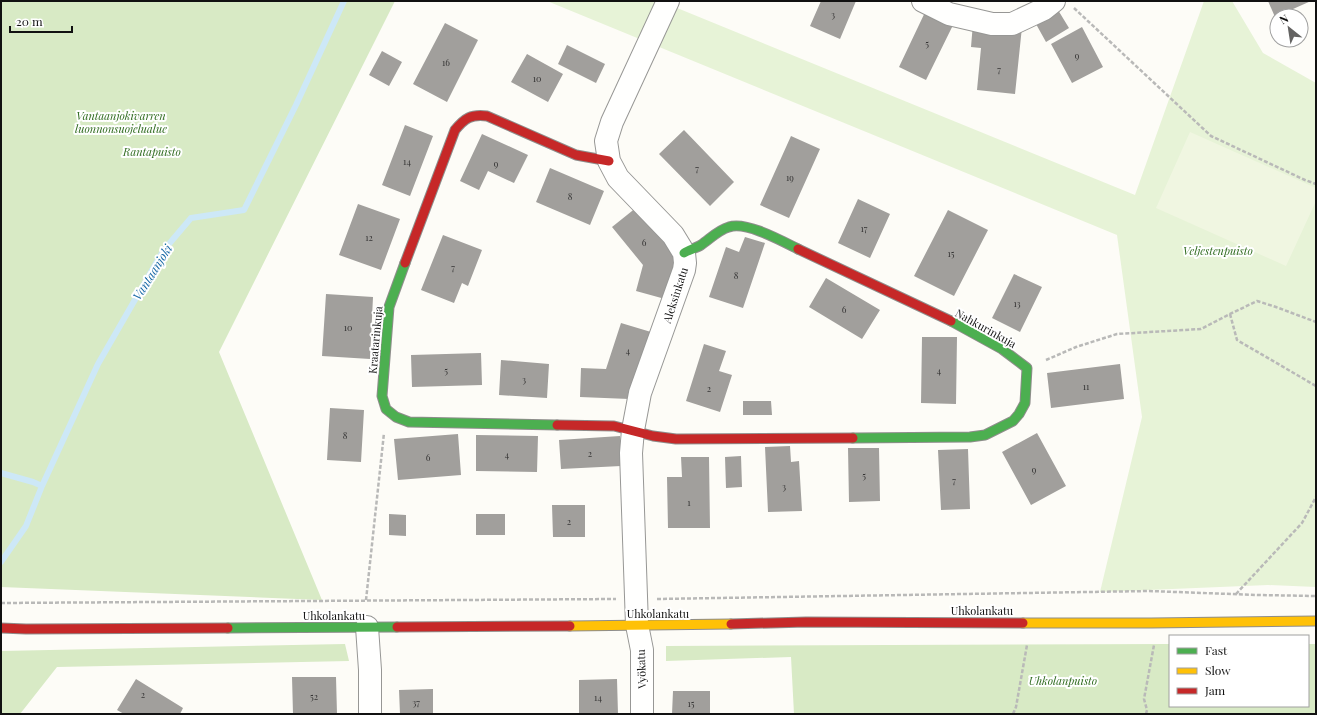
<svg xmlns="http://www.w3.org/2000/svg" width="1317" height="715" viewBox="0 0 1317 715" font-family="'Playfair Display',serif">
<style>
.green{fill:#e7f3d7}
.forest{fill:#d8eac5}
.pitch{fill:#f0f6e1}
.lines{fill:none;stroke-linecap:round;stroke-linejoin:round}
.stream{stroke:#cde8f7;stroke-width:6}
.building{fill:#a19f9c}
.street-casing{stroke:#979795;stroke-width:24}
.fast-casing{stroke:#8e8d8b;stroke-width:11}
.slow-casing{stroke:#8e8d8b;stroke-width:11}
.jam-casing{stroke:#8e8d8b;stroke-width:11}
.path{stroke:#b9b9b8;stroke-width:2.5;stroke-dasharray:4 2;stroke-linecap:butt}
.street{stroke:#fffffe;stroke-width:22}
.fast{stroke:#4caf50;stroke-width:9}
.slow{stroke:#ffc107;stroke-width:9}
.jam{stroke:#c62828;stroke-width:9}
.labels{text-anchor:middle;dominant-baseline:central;stroke-width:4;stroke-linejoin:round;paint-order:stroke}
.number-label{font-size:9px;fill:#353434}
.park-label{font-size:11px;font-style:italic;fill:#2f6b1f;stroke:#fff}
.street-label{font-size:11px;fill:#111;stroke:#fff}
.water-label{font-size:12px;font-style:italic;fill:#1768a6;stroke:#fff}
</style>
<rect width="100%" height="100%" fill="#fdfcf7"/>
<path class="green" d="M547 1H660L1135 195 1204 1H1232L1263 53 1316 83V587L1268 585 1100 592 1142 417 1117 235Z"/>
<path class="forest" d="M1 1H395L219 352 322 600 1 587Z
M345 644 349 661 57 667 20 714H1V651Z
M1170 644V706H1308V644H1316V714H794L791 657 666 661V646Z"/>
<path class="pitch" d="M1190 132 1316 188V201L1286 266 1156 208Z"/>
<g class="lines">
<path class="stream" d="M1 473 33 482 42 486
M1 562 26 526 42 486 98 364 163 251 191 218 244 210 296 105 344 1"/>
</g>
<path class="building" d="M821 1H856L840 39 810 26Z
M1268 1H1311L1275 17Z
M928 6 956 19 926 80 899 67Z
M1058 10 1069 28 1046 42 1036 24Z
M445 23 478 40 447 102 413 84Z
M973 23 1022 27 1015 94 977 90 981 48 971 47Z
M1082 27 1103 67 1072 83 1051 44Z
M567 45 605 64 596 83 558 64Z
M382 51 402 62 389 86 369 75Z
M527 54 563 74 548 102 511 82Z
M405 125 433 136 410 196 382 185Z
M684 130 734 182 710 206 659 154Z
M482 134 528 155 514 183 488 171 479 190 460 181Z
M791 136 820 149 789 218 760 205Z
M550 168 604 191 590 225 536 202Z
M858 199 890 214 870 258 838 243Z
M358 204 400 219 381 270 339 255Z
M637 207 676 256 665 299 636 291 643 265 612 227Z
M948 210 988 230 954 296 914 276Z
M443 235 482 250 468 286 462 283 454 303 421 290Z
M745 237 765 243 743 308 709 297 726 247 739 252Z
M1014 274 1042 287 1020 332 992 318Z
M826 278 880 310 862 339 809 307Z
M326 294 373 297 370 359 322 356Z
M621 323 651 332 629 399 580 397 581 368 606 369Z
M922 337H957L956 404 921 403Z
M704 344 726 351 719 371 732 375 720 412 686 401Z
M481 353 482 385 412 387 411 355Z
M501 360 549 364 547 398 499 395Z
M1120 364 1124 399 1051 408 1047 373Z
M743 401H771L772 415H743Z
M330 408 364 410 361 462 327 460Z
M1037 433 1066 486 1031 505 1002 452Z
M458 434 461 475 398 480 394 439Z
M476 435 538 436 537 472 476 471Z
M620 436 621 466 561 469 559 440Z
M790 446 791 462 799 461 802 511 768 512 765 447Z
M848 448H879L880 501 849 502Z
M968 449 970 509 941 510 938 450Z
M741 456 742 487 726 488 725 457Z
M681 457H709L710 528H668L667 477H682Z
M552 505H585V537H553Z
M389 514 406 515V536L389 535Z
M476 514H505V535H476Z
M292 677H336L337 714H293Z
M136 679 183 708 180 714H124L117 710Z
M617 679 618 714H579V680Z
M433 689V714H400L399 690Z
M673 691H710V714H672Z"/>
<g class="lines">
<defs>
<path id="street" d="M923 1 949 14 992 24H1012L1044 9 1054 1
M367 627 370 670V714
M642 714V650L637 625 631 453 633 430 640 393 684 270 685 263 684 253 673 235 618 178 609 161 606 141 612 122 668 1"/>
<path id="fast" d="M684 253C689 250 696 248 701 245 710 239 718 230 729 227 746 221 782 241 798 249
M405 263 389 307 382 396 386 409 396 417 409 422 557 425
M853 438 970 437 985 435 1013 421 1019 414 1025 403 1027 368 1002 349 951 321
M228 628 397 627"/>
<path id="slow" d="M1023 623H1151L1316 621
M570 626 731 624"/>
<path id="jam" d="M798 249 951 321
M405 263 455 130C465 118 471 114 487 116L576 155 609 161
M557 425 614 426 653 436 676 439 853 438
M731 624 806 622 1023 623
M397 627 570 626
M1 628 26 629 228 628"/>
</defs>
<use href="#street" class="street-casing"/>
<use href="#fast" class="fast-casing"/>
<use href="#slow" class="slow-casing"/>
<use href="#jam" class="jam-casing"/>
<path class="path" d="M1074 8 1211 136 1305 180 1316 184
M1230 314 1237 340 1316 386
M1046 360 1076 347 1117 334 1201 329 1230 314 1257 301 1276 307 1316 322
M1236 594 1302 523 1316 497
M657 599 1149 591 1258 595 1316 596
M366 600 384 433
M1 603 616 599
M1013 714 1016 707 1027 645
M1146 714 1147 710 1144 699 1154 645"/>
<use href="#street" class="street"/>
<use href="#fast" class="fast"/>
<use href="#slow" class="slow"/>
<use href="#jam" class="jam"/>
</g>
<g class="labels">
<g class="number-label">
<text x="833" y="14">3</text>
<text x="927" y="43">5</text>
<text x="1077" y="55">9</text>
<text x="446" y="62">16</text>
<text x="999" y="69">7</text>
<text x="537" y="78">10</text>
<text x="407" y="161">14</text>
<text x="496" y="163">9</text>
<text x="697" y="168">7</text>
<text x="790" y="177">19</text>
<text x="570" y="196">8</text>
<text x="864" y="228">17</text>
<text x="369" y="237">12</text>
<text x="644" y="242">6</text>
<text x="951" y="253">15</text>
<text x="453" y="267">7</text>
<text x="736" y="275">8</text>
<text x="1017" y="303">13</text>
<text x="844" y="309">6</text>
<text x="348" y="327">10</text>
<text x="628" y="350">4</text>
<text x="446" y="370">5</text>
<text x="939" y="370">4</text>
<text x="524" y="379">3</text>
<text x="1086" y="386">11</text>
<text x="709" y="388">2</text>
<text x="345" y="435">8</text>
<text x="590" y="453">2</text>
<text x="507" y="454">4</text>
<text x="428" y="457">6</text>
<text x="1034" y="469">9</text>
<text x="864" y="475">5</text>
<text x="954" y="480">7</text>
<text x="784" y="486">3</text>
<text x="689" y="502">1</text>
<text x="569" y="521">2</text>
<text x="143" y="694">2</text>
<text x="314" y="696">52</text>
<text x="598" y="697">14</text>
<text x="416" y="702">37</text>
<text x="691" y="703">15</text>
</g>
<g class="park-label">
<text x="121" y="115">Vantaanjokivarren<tspan x="121" dy="13">luonnonsuojelualue</tspan></text>
<text x="152" y="151">Rantapuisto</text>
<text x="1218" y="250">Veljestenpuisto</text>
<text x="1063" y="680">Uhkolanpuisto</text>
</g>
<g class="street-label">
<text transform="translate(675 295) rotate(-72)">Aleksinkatu</text>
<text transform="translate(986 328) rotate(29)">Nahkurinkuja</text>
<text transform="translate(375 340) rotate(-85)">Kraatarinkuja</text>
<text x="982" y="610">Uhkolankatu</text>
<text x="658" y="613">Uhkolankatu</text>
<text x="334" y="615">Uhkolankatu</text>
<text transform="translate(641 669) rotate(-92)">Vyökatu</text>
</g>
<g class="water-label">
<text transform="translate(152 272) rotate(-58)">Vantaanjoki</text>
</g>
</g>
<rect width="1317" height="715" fill="none" stroke="#111111" stroke-width="4"/>
<rect x="1169" y="635" width="140" height="72" fill="#ffffff" stroke="#a0a0a0"/>
<rect x="1177" y="648" width="20" height="6" fill="#4caf50" stroke="#a0a0a0"/>
<text x="1205" y="655" font-size="12" fill="#111111">Fast</text>
<rect x="1177" y="668" width="20" height="6" fill="#ffc107" stroke="#a0a0a0"/>
<text x="1205" y="675" font-size="12" fill="#111111">Slow</text>
<rect x="1177" y="688" width="20" height="6" fill="#c62828" stroke="#a0a0a0"/>
<text x="1205" y="695" font-size="12" fill="#111111">Jam</text>
<g transform="translate(1289 28) rotate(330)"><circle r="19" fill="#ffffff" stroke="#a0a0a0"/>
<path d="M0-3L7 15L0 10L-7 15Z" fill="#646362"/>
<text y="-6" font-size="11" font-weight="bold" text-anchor="middle" fill="#111111">N</text>
</g>
<path d="M10 26v6h62v-6" fill="none" stroke="#111111" stroke-width="2"/>
<text x="16" y="26" font-size="12" fill="#111111" stroke="#ffffff" stroke-width="3" paint-order="stroke">20 m</text>
</svg>
